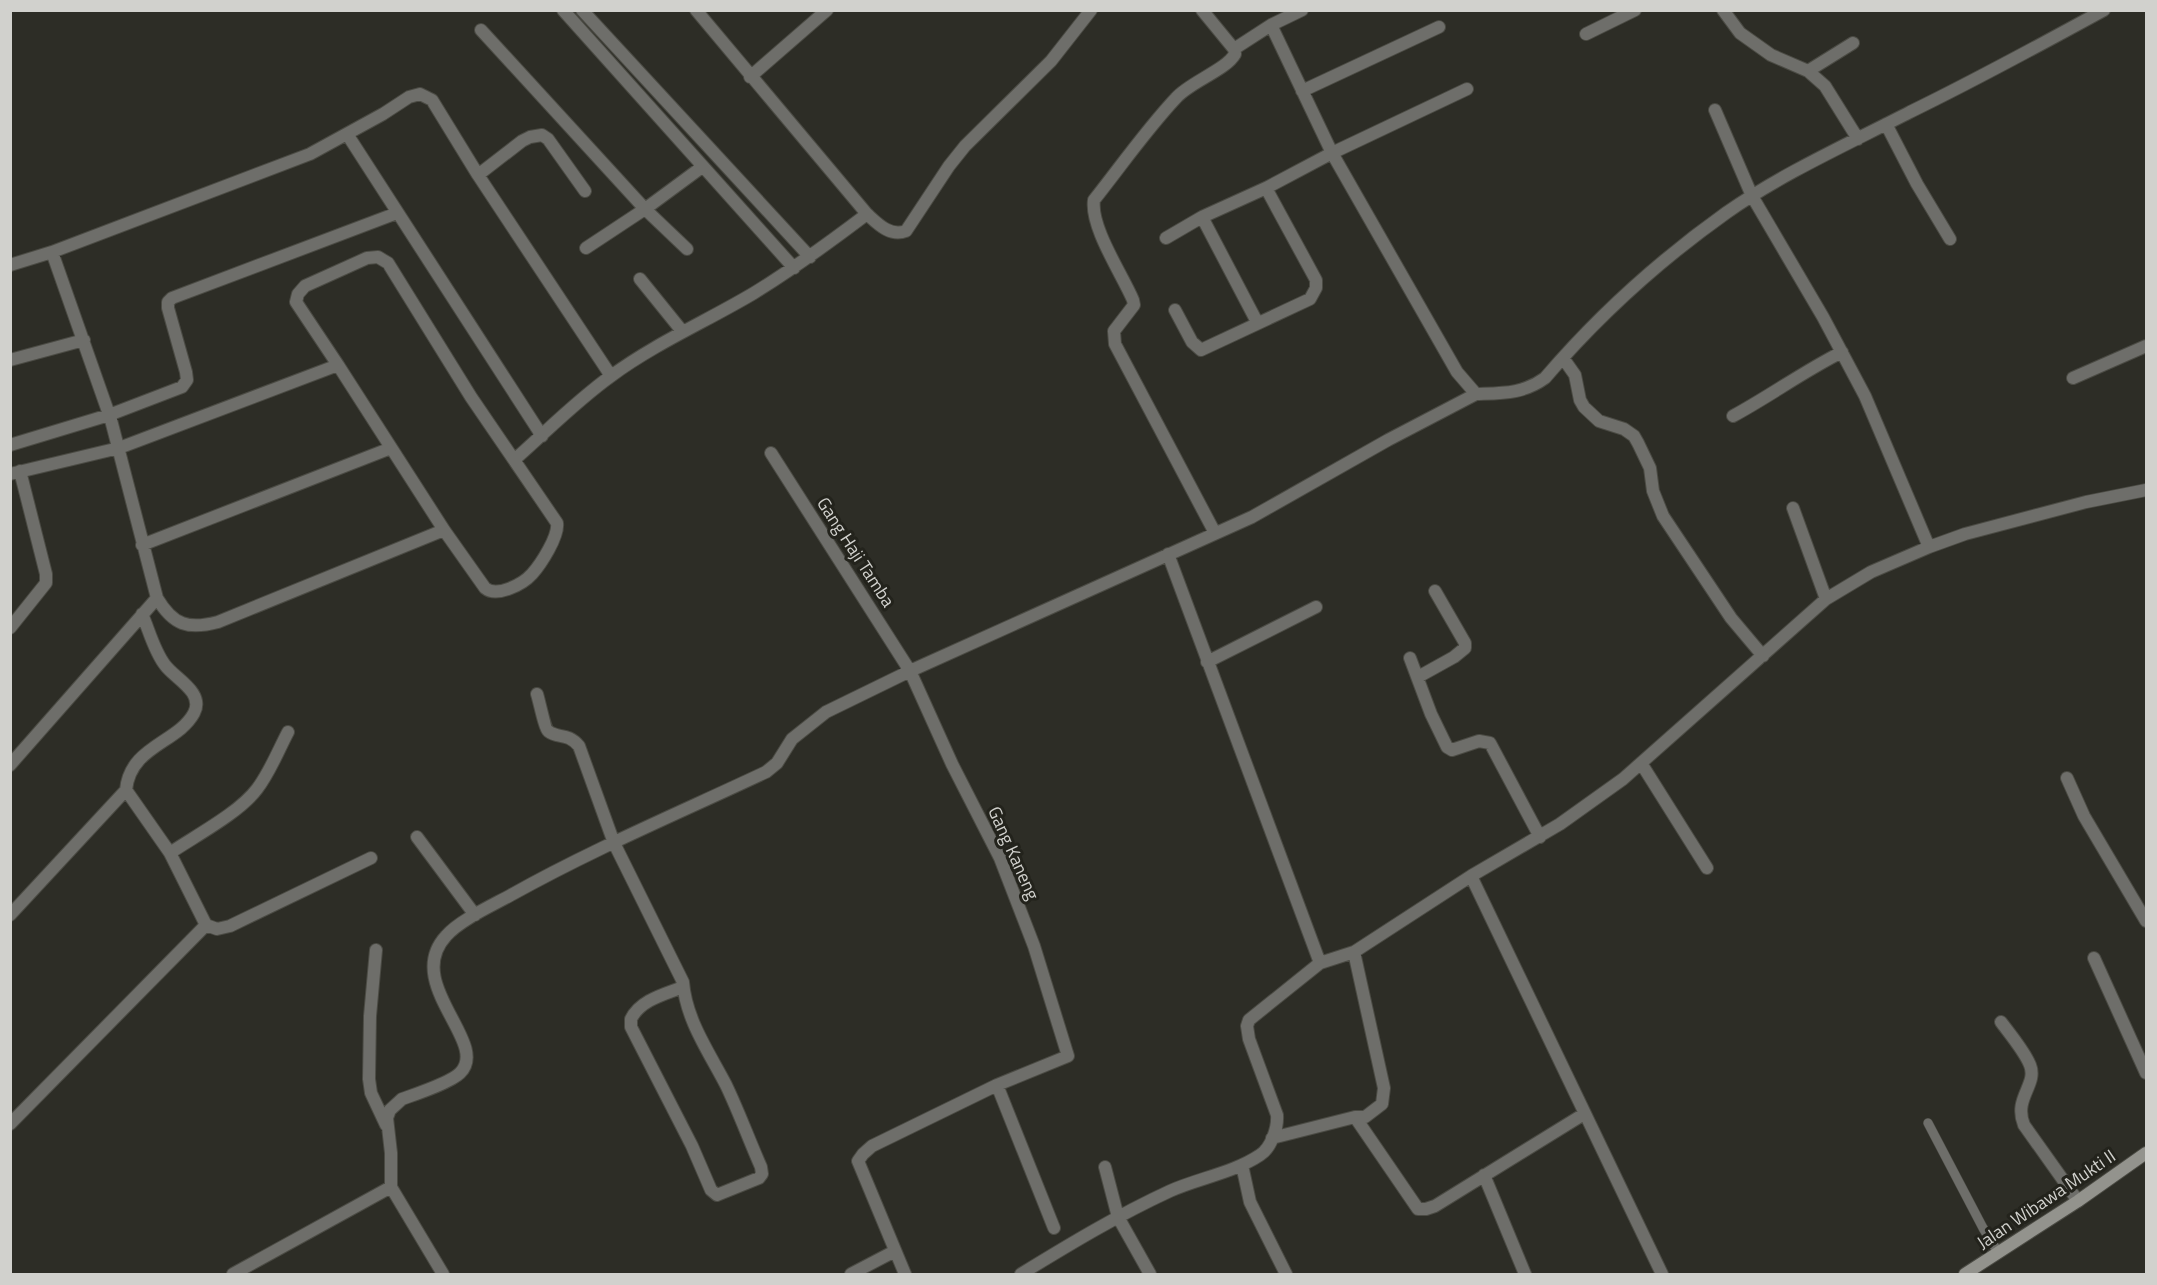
<svg xmlns="http://www.w3.org/2000/svg" width="2157" height="1285" viewBox="0 0 2157 1285" font-family="'Titillium Web',sans-serif">
<style>
.lines{fill:none;stroke-linecap:round;stroke-linejoin:round}
.service-casing{stroke:#4b4b44;stroke-width:10}
.minor-casing{stroke:#4b4b44;stroke-width:14}
.secondary-casing{stroke:#4b4b44;stroke-width:14}
.service{stroke:#6e6e6a;stroke-width:9}
.minor{stroke:#6e6e6a;stroke-width:12}
.secondary{stroke:#93938d;stroke-width:12}
.labels{text-anchor:middle;dominant-baseline:central;stroke-width:6;stroke-linejoin:round;paint-order:stroke}
.street-label{font-size:18px;fill:#d1d1cd;stroke:#23231c}
</style>
<rect width="100%" height="100%" fill="#2d2d26"/>
<g class="lines">
<defs>
<path id="service" d="M1928 1123 1983 1228 1998 1252"/>
<path id="minor" d="M563 10 794 268
M582 10 810 257
M696 10 867 214C878 224 890 237 906 231L949 166 965 146 1051 61 1091 10
M1202 10 1234 49
M1723 10 1740 33 1771 55 1808 71 1825 86 1858 139
M1271 25 1332 153 1457 372 1476 394C1502 393 1523 394 1545 378 1598 316 1660 260 1726 213 1781 174 1850 143 1910 112 1976 80 2040 45 2104 10
M481 30 645 209 687 249
M1586 34 1635 10
M1808 71 1853 43
M750 77 827 10
M1302 91 1439 27
M1715 110 1752 196 1823 317 1865 396 1929 547
M1886 124 1917 184 1950 239
M347 134 542 436
M478 175 522 141 530 137 542 135 548 139 585 191
M1202 217 1257 322
M1166 238 1202 217 1266 188 1332 153 1467 89
M586 248 645 209 702 167
M52 252 111 420 157 598C173 625 188 630 218 622L444 530
M10 265 52 252 310 154 383 114 409 97 420 94 432 100 478 175 611 376
M640 279 682 331
M1175 310 1192 342 1201 350 1310 299 1316 288V280L1266 188
M1563 358 1575 375 1580 400 1584 407 1599 421 1624 429 1634 436 1638 443 1650 468 1653 491 1663 516 1731 618 1763 656
M10 360 84 340
M2073 378 2146 346
M1733 416C1770 396 1804 371 1842 352
M10 445 109 415 182 387 187 380 186 372 168 308V302L172 298 397 213
M771 453 910 671 952 764 1000 858 1034 946 1068 1056 997 1085 872 1146 863 1154 858 1161 905 1274
M514 460C546 432 576 401 611 376 656 343 707 321 754 293 793 269 830 242 867 214
M10 474 119 448 338 365 296 302 298 294 305 286 367 258 378 257 388 263 471 397 557 523C559 536 541 564 532 574 523 584 497 598 485 588L444 530 338 365
M1793 508 1826 599
M1215 533 1115 344 1114 331 1134 305 1133 300C1122 274 1090 227 1094 200 1121 166 1146 130 1176 98 1190 82 1226 70 1235 54L1234 49 1271 25 1302 10
M142 545 391 448
M1168 554 1320 963 1354 952 1471 876 1560 824 1623 779 1826 599 1871 572 1929 547 1965 534 2086 502 2146 490
M10 628 46 583V574L20 471
M1410 658 1431 714 1447 747 1452 750 1479 741 1490 743 1540 837
M1207 662 1316 607
M1418 677 1454 657 1465 648V643L1435 591
M537 694C539 700 545 729 548 731 558 739 567 732 579 746L614 843 683 982C686 1020 709 1052 726 1085 739 1112 749 1140 761 1167L762 1174 759 1178 717 1195 711 1190 692 1146 631 1027V1019C640 1000 665 994 683 987
M1641 763 1707 868
M10 765 157 598
M2067 778 2084 816 2146 921
M417 837 475 915
M170 853C195 836 239 813 257 789 270 772 278 751 288 732
M1471 876 1662 1274
M10 915 126 790C130 746 178 743 194 713 205 692 174 678 165 665 154 651 149 630 142 614
M206 925 217 929 230 926 371 858
M376 950 370 1016 369 1079 371 1093 386 1125
M2094 958 2146 1073
M2001 1022C2010 1034 2025 1052 2030 1065 2038 1085 2013 1098 2024 1125L2078 1201
M997 1085 1054 1228
M1355 1117 1418 1209H1426L1435 1206 1584 1114
M10 1124 206 925 170 853 126 790
M1272 1138 1355 1117H1365L1382 1104 1384 1088 1354 952
M1242 1165 1250 1202 1286 1274
M1105 1167 1118 1217 1150 1274
M1484 1175 1525 1274
M233 1274 391 1187
M443 1274 391 1187V1153L387 1118 390 1110 402 1099C416 1094 450 1083 460 1073 491 1043 402 984 446 936 460 920 493 905 511 895 593 849 681 812 766 772L777 763 792 739 826 712 910 671 1252 517 1388 440 1476 394
M851 1274 895 1251
M1021 1274C1070 1244 1118 1215 1170 1191 1199 1178 1233 1173 1260 1155 1271 1148 1278 1128 1277 1115L1249 1039 1247 1026 1249 1020 1320 963"/>
<path id="secondary" d="M1965 1274 2078 1201 2146 1153"/>
</defs>
<use href="#service" class="service-casing"/>
<use href="#minor" class="minor-casing"/>
<use href="#secondary" class="secondary-casing"/>
<use href="#service" class="service"/>
<use href="#minor" class="minor"/>
<use href="#secondary" class="secondary"/>
</g>
<g class="labels">
<g class="street-label">
<text transform="translate(856 552) rotate(57)">Gang Haji Tamba</text>
<text transform="translate(1014 853) rotate(66)">Gang Kaneng</text>
<text transform="translate(2046 1199) rotate(-34)">Jalan Wibawa Mukti II</text>
</g>
</g>
<rect width="2157" height="1285" fill="none" stroke="#d1d1cd" stroke-width="24"/>
</svg>
